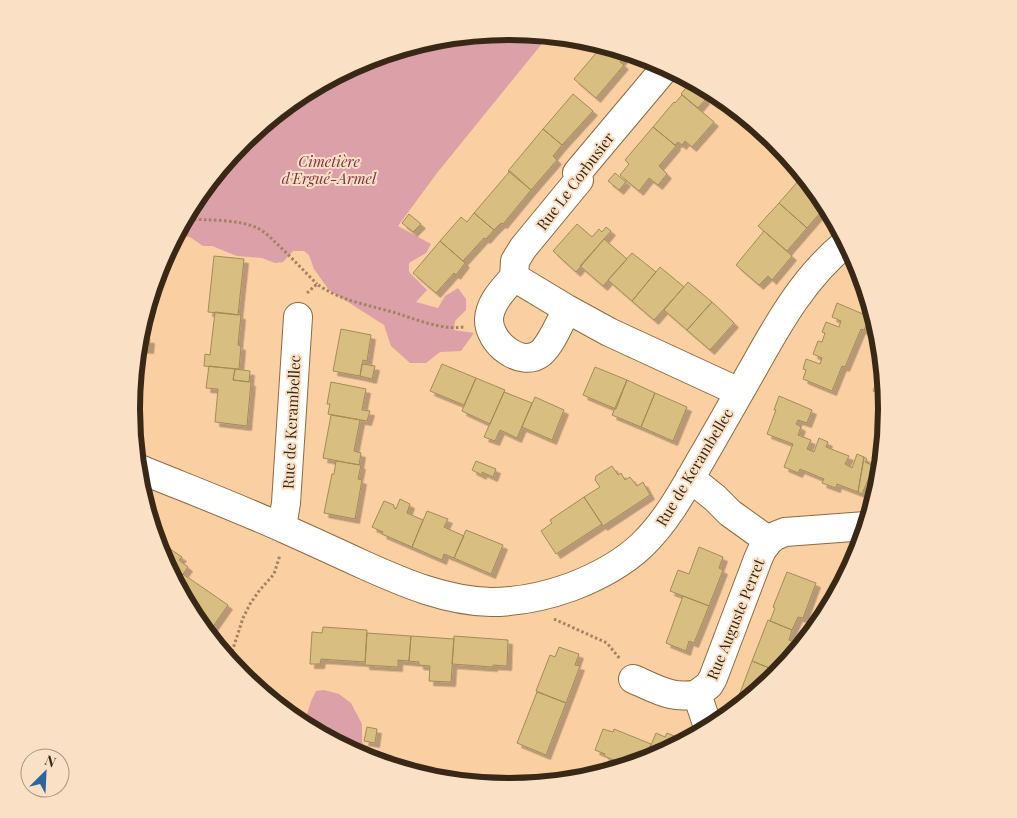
<svg xmlns="http://www.w3.org/2000/svg" width="1017" height="818" viewBox="0 0 1017 818" font-family="'Playfair Display',serif">
<style>
.green{fill:#dca0a9}
.building{fill:#d8bf81;stroke:#a28c56;filter:url(#shadow)}
.lines{fill:none;stroke-linecap:round;stroke-linejoin:round}
.minor-casing{stroke:#8f693d;stroke-width:30}
.path{stroke:#a18261;stroke-width:3;stroke-dasharray:2.5 2.5;stroke-linecap:butt}
.minor{stroke:#fff;stroke-width:28}
.labels{text-anchor:middle;dominant-baseline:central;stroke-width:4;stroke-linejoin:round;paint-order:stroke}
.park-label{font-size:15px;font-style:italic;fill:#812f43;stroke:#fae0c4}
.street-label{font-size:15px;fill:#392816;stroke:#fae0c4}
.rim{fill:none;stroke:#392816;stroke-width:6}
</style>
<defs>
<filter id="shadow"><feDropShadow dx="4.5" dy="4.5" stdDeviation="0" flood-color="#0004"/></filter>
</defs>
<rect width="100%" height="100%" fill="#facfa1"/>
<path class="green" d="M509 31 549 35 437 173 398 226 431 244 426 253 409 263V272L427 290 416 302 438 308 445 296 458 288 466 299V310L455 321 454 330 474 333 461 351 440 352 426 363H410L391 346 384 325 329 290 314 269 309 255 304 251H293L283 262 275 263 262 258 237 256 212 246H203L190 237 175 235 195 199 242 142 299 95 364 60 435 38Z
M324 690 339 694 351 703 362 724V741L365 751 375 756 377 762 364 758 298 723 307 714 311 701 316 691Z"/>
<path class="building" d="M603 45 628 52 620 62 624 65 596 98 574 79Z
M686 78 710 91 704 98 705 100 698 108 681 94 688 85 683 81Z
M573 94 593 111 562 145 543 129Z
M682 95 714 122 692 147 685 141 682 145 678 142 675 145 653 127 674 102 675 103Z
M653 127 676 146 659 166 667 174 658 185 649 178 639 191 620 175 629 164 625 160Z
M543 129 562 145 553 156 557 160 531 190 508 171Z
M510 171 531 190 503 224 501 223 494 230 474 213Z
M615 173 626 182 619 190 608 181Z
M799 180 825 203 826 206 807 228 779 203Z
M779 203 807 228 787 251 758 226Z
M474 213 494 230 486 239 484 238 463 261 440 241 461 217 467 222Z
M409 214 421 224 413 232 402 223Z
M577 224 592 237 599 229 602 232 606 227 611 231 576 272 553 251Z
M764 231 792 256 772 280 768 276 759 285 736 265Z
M604 239 627 259 603 286 580 266Z
M440 241 465 263 456 275 454 273 436 293 413 273Z
M632 253 656 272 632 301 608 280Z
M214 256 244 259 238 315 208 312Z
M660 267 684 287 654 320 632 301Z
M688 282 712 302 687 330 664 310Z
M712 302 734 323 710 350 687 330Z
M837 303 870 317 864 330 861 329 845 367 842 366 832 391 803 379 806 370 803 369 806 359 820 364 822 358 813 354 818 341 822 342 825 333 822 332 826 322 839 327 841 321 832 317Z
M215 312 241 315 238 345 241 346 239 369 204 366 205 354 210 355Z
M140 327 139 338 150 339 149 349 137 348 138 335Z
M341 329 371 335 367 361 363 360 360 376 333 371Z
M362 364 375 366 372 379 360 376Z
M442 364 476 378 464 405 430 391Z
M209 366 235 369 233 380 251 382 247 426 215 422 218 389 206 388Z
M595 367 627 380 616 409 583 395Z
M882 367 885 396 873 391Z
M235 369 250 371 249 382 233 380Z
M476 378 505 390 490 424 462 411Z
M627 380 655 393 641 427 612 415Z
M331 382 366 389 362 410 370 411 367 421 328 414 330 404H327Z
M504 392 532 403 517 438 500 430 495 441 484 437Z
M655 393 687 407 673 441 641 427Z
M779 396 812 410 807 423 798 420 796 424 801 427 798 435 811 440 807 449 814 452 819 438 828 442 826 447 849 456 845 464 852 468 857 454 864 457 858 492 837 484 836 488 822 483 824 479 800 469 798 473 784 467 793 444 767 434 776 410H774Z
M535 397 564 410 552 440 522 427Z
M331 415 360 420 354 451 361 453 359 465 323 458Z
M864 457 867 459 865 462 874 466 862 494 858 492Z
M336 461 361 465 358 479 362 480 355 519 324 513 332 474H334Z
M476 461 496 469 493 477 482 472V475L472 470Z
M612 466 618 475 621 473 625 480 630 477 637 486 643 482 650 495 603 526 584 497 600 487 595 480 596 476Z
M584 497 602 524 556 554 541 531 552 523 550 520Z
M400 499 410 504 407 513 423 520 412 547 382 534 383 532 372 527 384 501 394 505V508L396 509Z
M427 511 448 519 444 527 464 536 454 558 444 554 442 560 412 547Z
M466 530 503 545 491 574 454 558Z
M163 544 182 557 179 560 188 567 176 584 159 553V551Z
M699 547 723 557 719 568 723 570 709 606 670 591 678 570 689 574Z
M787 572 816 583 803 618 798 617 792 630 770 621 775 608 773 607Z
M183 574 228 605 212 628 191 613 176 584Z
M683 596 709 606 694 643 689 641 686 651 666 643Z
M768 620 792 630 789 640 796 643 790 659 779 672 752 661Z
M323 627 367 630 365 662 321 659 320 664H310L312 632 322 633Z
M367 633 411 636 409 661 398 660V667L365 665Z
M411 636 454 639 451 682 429 681 430 666 419 665V662L409 661Z
M454 636 508 640 507 666 493 665V667L452 664Z
M559 647 579 654 575 665 580 666 566 703 536 691 550 655 555 657Z
M752 661 779 672 775 676 742 704 737 701Z
M537 692 566 703 546 755 517 743Z
M367 727 377 729 375 743 364 741Z
M603 729 613 732 614 729 651 744 645 760 617 769 619 762 604 756 605 754 595 750Z
M656 733 665 737 667 733 686 741 653 758 645 760Z"/>
<g class="lines">
<defs>
<path id="minor" d="M514 277 515 261 523 248 579 180 577 173 666 67
M567 309C560 322 552 343 541 353 521 369 488 342 489 319 490 302 504 289 514 277L567 309 609 332 739 392
M137 468C186 488 236 507 285 529 312 541 338 553 364 565 404 583 446 601 491 602 518 602 546 596 571 587 597 577 622 564 642 545 670 518 687 483 706 451 722 423 738 395 754 367 779 322 805 276 846 243
M690 478 715 498 730 513 769 541 775 536 785 532 866 526
M282 527 286 503 298 317
M633 679C655 688 672 700 697 694
M713 726 706 721 697 694 709 685 713 678 758 559 762 550 769 541"/>
</defs>
<use href="#minor" class="minor-casing"/>
<path class="path" d="M184 219C205 220 239 219 257 228 264 231 270 237 275 242 290 256 303 270 317 284
M307 293 317 284C340 301 369 305 396 313 418 320 441 330 464 327
M554 619 607 643 620 659
M229 661 243 618 250 604 259 591 274 574 280 555
M320 735 338 742 381 763"/>
<use href="#minor" class="minor"/>
</g>
<g class="labels">
<g class="park-label">
<text x="329" y="161">Cimetière<tspan x="329" dy="17">d'Ergué-Armel</tspan></text>
</g>
<g class="street-label">
<text transform="translate(575 181) rotate(-53)">Rue Le Corbusier</text>
<text transform="translate(291 422) rotate(-87)">Rue de Kerambellec</text>
<text transform="translate(694 467) rotate(-59)">Rue de Kerambellec</text>
<text transform="translate(735 619) rotate(-68)">Rue Auguste Perret</text>
</g>
</g>
<path d="M0 0H1017V818H0ZM140 409a369 369 0 1 1 738 0a369 369 0 1 1-738 0Z" fill="#fae0c4" fill-rule="evenodd"/>
<path class="rim" d="M140 409a369 369 0 1 1 738 0a369 369 0 1 1-738 0Z"/>
<g transform="translate(45 773) rotate(24)"><circle r="24" fill="#fae0c4" stroke="#ad967e"/>
<path d="M0-4L9 19L0 12L-9 19Z" fill="#28669d"/>
<text y="-8" font-size="14" font-weight="bold" text-anchor="middle" fill="#392816">N</text>
</g>
</svg>
